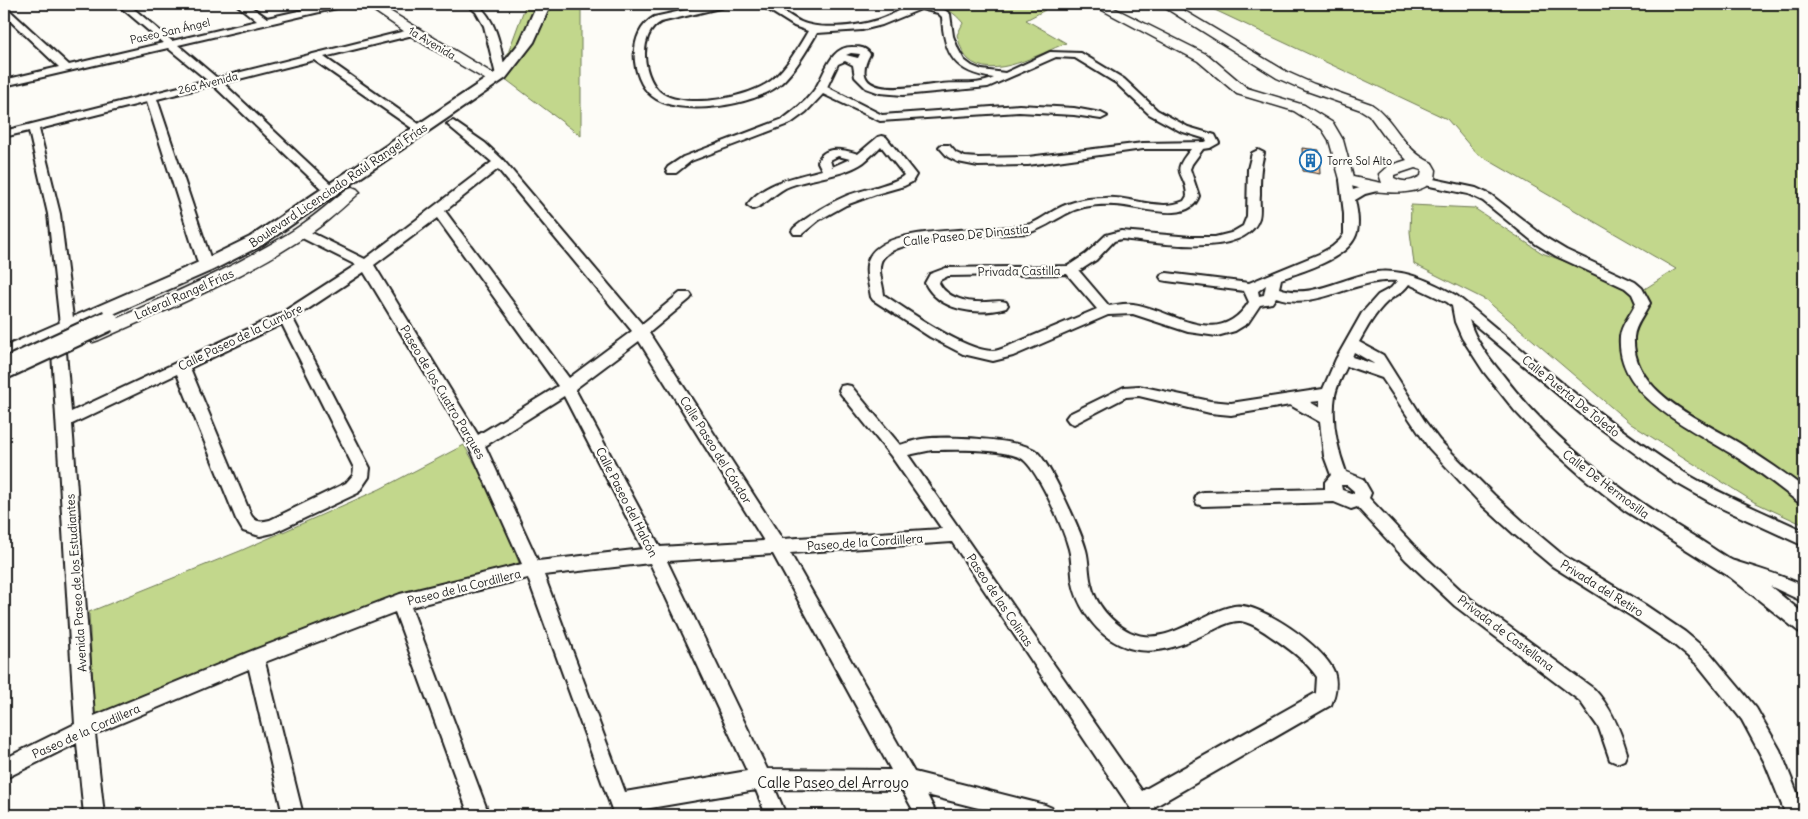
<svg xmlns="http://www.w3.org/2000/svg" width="1808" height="819" viewBox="0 0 1808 819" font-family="Delius,sans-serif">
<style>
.green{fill:#c2d78c;stroke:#6f7a54}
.building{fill:#f5caa4;stroke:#1c1c1c}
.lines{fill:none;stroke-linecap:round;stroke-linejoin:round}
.minor-casing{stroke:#1c1c1c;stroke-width:4}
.tertiary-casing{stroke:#1c1c1c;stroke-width:3}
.secondary-casing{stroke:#1c1c1c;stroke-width:4}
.minor{fill:#fdfcf7;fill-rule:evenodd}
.tertiary{fill:#fdfcf7;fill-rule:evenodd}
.secondary{fill:#fdfcf7;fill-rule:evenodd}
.secondary-bridge-casing{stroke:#1c1c1c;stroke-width:24;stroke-linecap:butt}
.secondary-bridge{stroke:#fdfcf7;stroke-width:20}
.labels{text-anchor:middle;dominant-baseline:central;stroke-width:4.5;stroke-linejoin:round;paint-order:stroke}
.far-street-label{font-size:11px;fill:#1c1c1c;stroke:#fdfcf7}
.far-poi-label{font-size:11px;fill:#1c1c1c;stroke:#fdfcf7;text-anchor:start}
.street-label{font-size:12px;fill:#1c1c1c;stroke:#fdfcf7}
.near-street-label{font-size:15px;fill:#1c1c1c;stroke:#fdfcf7}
</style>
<rect width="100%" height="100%" fill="#fdfcf7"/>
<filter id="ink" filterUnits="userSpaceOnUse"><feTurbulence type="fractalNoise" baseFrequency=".02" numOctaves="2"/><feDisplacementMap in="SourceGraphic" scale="10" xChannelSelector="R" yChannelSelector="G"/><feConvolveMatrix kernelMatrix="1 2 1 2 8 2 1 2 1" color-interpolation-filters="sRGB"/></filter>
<g filter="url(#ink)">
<path class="green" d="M526 4H599L581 7V136L500 75Z
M931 4H1037L1045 10 1026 20 1066 43C1041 53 992 82 968 59 962 53 959 42 957 35L963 23C954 12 945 7 931 4Z
M1202 4H1804V525L1754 502 1631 424 1486 300 1414 264 1410 232 1411 205 1474 208 1542 253 1643 290 1676 269 1476 153 1447 119Z
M464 445 494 497 519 563 510 569 107 716 94 713 89 612 240 551 380 489Z"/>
<path class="building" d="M1302 148 1319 150 1320 174 1303 171Z"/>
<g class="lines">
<defs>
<path id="minor" d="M117 4H128L172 41 257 21 236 4H247L267 18 330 4H346L341 7 178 45 217 78 413 29 417 30V34L324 57 426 129 424 131H416L314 60 223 83 335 188 337 191 331 195 327 194 213 85 157 99 213 266 206 270 199 266 147 102 39 129 60 214 75 334 73 337H63L61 334 48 214 29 131 4 137V131L207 80 168 48 4 86V80L59 67 4 15V7L7 8 69 65 163 43Z
M467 4H477C498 21 501 50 506 75L505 77H497L496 75 484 26 476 12Z
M713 4H730L728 6 661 22C636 35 643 81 663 94 688 109 750 98 772 80 787 67 798 48 808 31L794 26 759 4C778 4 786 15 801 22 819 30 855 27 874 21 886 18 898 11 910 6L908 4C923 4 939 4 950 14L953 36 958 49 964 60 972 66 982 70 1005 73 1050 52 1081 53 1124 79 1157 110 1188 127 1215 135 1219 143 1210 148 1203 149 1192 164 1190 169 1199 196C1189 226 1136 205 1114 205 1098 204 1080 206 1066 214 1053 221 1042 229 1028 233 999 235 899 236 883 258 876 267 883 284 884 295 909 311 964 351 993 351 996 351 1001 349 1004 348L1097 309 1067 274 948 276 940 280 939 283C947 299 969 303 986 302 993 302 999 300 1006 302L1008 305 1006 308C978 316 939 311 925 283L930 274 946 268 1068 266 1086 254 1106 235 1121 231 1191 237H1215L1231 233 1243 226 1247 216 1248 169 1252 153 1258 150 1264 153C1260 167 1260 180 1260 195 1259 202 1261 211 1259 218 1246 260 1155 242 1121 239L1114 241 1096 260 1079 271 1109 306C1117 305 1125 303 1133 304 1174 310 1218 351 1249 302L1244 291 1167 281 1162 280 1160 277 1162 274 1167 273 1249 283 1319 254 1332 247 1340 240 1344 234V214L1340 180 1342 177H1350L1353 190 1377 183 1381 184 1383 187 1381 190 1365 194 1355 200C1357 210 1360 225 1356 235 1347 259 1303 271 1281 279L1279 288C1312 300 1344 276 1377 272 1406 269 1432 282 1457 296 1531 356 1603 422 1685 473 1723 496 1764 512 1804 531V546L1719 507 1673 481 1586 418 1469 320C1475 340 1489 358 1502 374 1554 442 1622 493 1695 537 1703 541 1727 559 1734 561 1757 568 1781 575 1804 586V602L1770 586 1804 614V633L1798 631 1730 577 1624 510 1585 479 1548 446 1515 411 1484 372 1462 338 1455 322 1452 306 1447 302 1409 284C1401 295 1396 294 1387 302 1375 313 1367 328 1359 342L1383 355 1424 420 1439 440 1494 495 1527 525 1564 556 1645 605 1685 632 1710 653 1756 708 1780 750 1804 810V815H1786L1765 763 1742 720 1698 665 1673 644 1633 617 1552 566 1515 535 1482 505 1429 448 1382 378 1347 366C1343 375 1337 385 1335 395 1331 420 1337 448 1346 472L1363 479 1371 493 1369 498 1418 550 1467 596 1594 689C1611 707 1620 729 1627 753L1624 760 1617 763 1610 760 1599 728 1580 701 1455 606 1406 560 1357 507 1351 509 1334 502 1203 506 1197 504 1195 499 1197 494 1203 492 1325 489V482L1331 475 1324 456 1320 422 1290 405 1231 415 1210 413 1139 396 1126 397 1074 424 1069 422 1066 418 1069 414 1124 387 1139 386 1210 401 1231 403 1323 389 1336 359 1362 313 1378 295 1391 288 1397 281C1356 277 1316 312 1276 297L1272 303 1260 305 1248 323 1235 331 1217 336 1188 332 1133 314 1108 315 1013 356 993 361 963 354 930 337 873 300 871 297C869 284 863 268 870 256 889 223 992 233 1027 225 1038 222 1047 214 1057 209 1071 201 1089 198 1105 198 1130 196 1160 212 1184 201L1187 196C1186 170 1168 176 1191 149H1143L1028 165 978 166 958 162 948 157 939 147 941 145H949L956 153 965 157 978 158 1028 157 1143 143 1205 142 1207 141 1206 139 1180 131 1149 114 1116 83 1075 58 1056 57 988 87 903 95 880 93 866 88 855 77 853 65 845 61 838 64 827 87 882 115 1019 105 1074 108 1101 113 1107 116 1101 119 1074 115 1019 112 880 121 823 94 806 112 791 123 691 161 676 173H668L666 170 668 167 683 157 783 119C794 111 804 103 812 93 825 78 828 46 853 47 861 47 866 48 870 54 844 102 918 86 941 84 959 82 978 86 994 78 955 73 944 55 942 17L938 13 921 9 882 25 862 30 817 33C807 50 795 71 779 85 755 105 678 118 652 96 630 78 627 32 654 17ZM851 53 860 54 858 58 846 55ZM1266 285 1264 295 1259 296 1258 291ZM1354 352 1373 363 1374 364 1352 357ZM1320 401V408L1310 402ZM1341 485H1347L1354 491V494L1342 490Z
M453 121 485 143 503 160 642 324 680 293H690L692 296 690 299 649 333 782 539 942 529 891 456 841 394 839 390 841 386 846 385 851 386 900 445C907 443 915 440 922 439 944 436 1021 438 1037 452 1051 465 1081 531 1086 550 1089 561 1088 573 1091 584 1095 604 1112 623 1130 632 1167 649 1200 612 1234 606 1260 601 1325 648 1334 672 1338 684 1335 695 1331 705L1154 807 1157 815H1135L952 542 790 553 914 772 1045 805 1052 808 1055 815H1006L927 795 937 815H916L902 790 775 789 786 815H766L756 790 633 811 634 815H614L528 578 411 607 489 815H469L395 612 265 662 303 815H283L249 669 95 734 104 815H84L77 743 4 779V759L75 724 52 352 54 348H64L66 352 71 412 280 314 356 265 298 236 296 233 298 230H306L365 259 492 162 449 126 447 124ZM498 169 632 331 569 378 445 211ZM437 218 558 386 478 435 374 265ZM364 272 469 446 522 564 400 594 249 652 94 716 72 424 177 374 236 519 243 531 260 536 273 533 358 493 369 477 370 468 293 319ZM282 324 354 468 353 475 346 483 270 520C261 522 256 523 251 515L190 368ZM639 341 764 541 660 547 575 389ZM564 396 643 549 538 561 485 446ZM932 450C959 450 993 448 1019 457 1036 463 1064 530 1069 549 1072 560 1071 571 1073 583 1077 604 1092 627 1110 639 1145 662 1179 647 1213 630 1221 626 1231 620 1241 621 1254 623 1267 634 1278 641 1292 651 1307 662 1317 677L1316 693 1142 791 908 455ZM773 554 891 770 767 769 667 561ZM650 563 747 771 625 792 544 575Z
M882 136 886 137 916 175 912 182 904 186 876 194 846 205 819 220 802 234H794L792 231 794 228C810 215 827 204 846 196 860 190 896 184 904 175L881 146C876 151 870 157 864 162 842 177 814 177 790 186 776 191 765 206 753 209L747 205C764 182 796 177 822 170L818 162C823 144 846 150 858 154L878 137ZM838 156 850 159 832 167 830 160Z
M1424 177 1476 188 1491 195 1546 238 1566 250 1635 282 1642 288 1650 303C1645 315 1635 324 1634 337 1631 393 1700 419 1739 443 1759 456 1779 469 1799 484L1804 488V503L1798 502C1776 484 1754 468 1730 453 1689 427 1616 396 1620 337 1621 324 1631 315 1636 303L1632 294 1625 288 1556 256 1536 244 1483 201 1468 194 1420 184 1418 181 1420 178Z"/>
<path id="tertiary" d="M364 4H378L502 79 495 83 490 82 417 40Z
M1091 4H1106L1208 55 1247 88 1304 105 1333 123 1343 140 1353 177 1382 183 1379 174 1388 166 1407 160 1385 137 1369 115 1361 110 1304 90 1277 78 1159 4H1173L1287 72 1314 84 1371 104C1395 119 1402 150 1432 163L1436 170 1435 178C1419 202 1364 191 1341 183L1329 140 1322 129 1294 111 1237 94 1198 61ZM1415 168 1422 170 1421 176C1410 182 1405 183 1394 178V175Z
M352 187 357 189 360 192 357 195C338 212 319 229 297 242 235 282 166 310 99 340L93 342 87 340 84 336 87 332C154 301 223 274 286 235 308 222 327 205 347 189Z"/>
<path id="secondary" d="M537 4H551L534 42 506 78 262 245 213 270 4 362V347L199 262 250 237 496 72 520 42Z"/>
</defs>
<use href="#minor" class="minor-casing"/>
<use href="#tertiary" class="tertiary-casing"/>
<use href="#secondary" class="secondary-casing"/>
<use href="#minor" class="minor"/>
<use href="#tertiary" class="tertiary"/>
<use href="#secondary" class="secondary"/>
<defs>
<path id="secondary-bridge" d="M4 369 108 321"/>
</defs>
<use href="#secondary-bridge" class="secondary-bridge-casing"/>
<use href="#secondary-bridge" class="secondary-bridge"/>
</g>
</g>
<defs>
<symbol id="building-ring" viewBox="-11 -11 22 22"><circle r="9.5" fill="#fdfcf7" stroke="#1f6fb2" stroke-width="1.5"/><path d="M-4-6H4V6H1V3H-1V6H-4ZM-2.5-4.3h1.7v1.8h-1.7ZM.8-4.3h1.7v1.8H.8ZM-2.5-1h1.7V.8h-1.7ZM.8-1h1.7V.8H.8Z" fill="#1f6fb2"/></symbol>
</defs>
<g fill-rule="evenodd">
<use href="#building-ring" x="1298" y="148" width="25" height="25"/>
</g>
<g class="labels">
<g class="far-street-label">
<text transform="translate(170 31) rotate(-13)">Paseo San Ángel</text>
<text transform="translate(432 43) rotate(31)">1a Avenida</text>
<text transform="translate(208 83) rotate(-14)">26a Avenida</text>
</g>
<g class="far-poi-label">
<text x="1327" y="161">Torre Sol Alto</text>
</g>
<g class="street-label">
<text transform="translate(338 185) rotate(-34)">Boulevard Licenciado Raúl Rangel Frías</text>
<text transform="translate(966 235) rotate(-6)">Calle Paseo De Dinastía</text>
<text transform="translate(1019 271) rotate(-1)">Privada Castilla</text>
<text transform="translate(184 294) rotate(-24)">Lateral Rangel Frías</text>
<text transform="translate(240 337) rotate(-26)">Calle Paseo de la Cumbre</text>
<text transform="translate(443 392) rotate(59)">Paseo de los Cuatro Parques</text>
<text transform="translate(1571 396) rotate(39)">Calle Puerta De Toledo</text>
<text transform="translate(716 450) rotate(58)">Calle Paseo del Cóndor</text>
<text transform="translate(1606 484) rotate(37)">Calle De Hermosilla</text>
<text transform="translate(627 502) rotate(63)">Calle Paseo del Halcón</text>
<text transform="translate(865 542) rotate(-4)">Paseo de la Cordillera</text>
<text transform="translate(76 583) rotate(-94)">Avenida Paseo de los Estudiantes</text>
<text transform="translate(464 587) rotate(-14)">Paseo de la Cordillera</text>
<text transform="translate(1602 588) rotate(32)">Privada del Retiro</text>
<text transform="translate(1000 600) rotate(56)">Paseo de las Colinas</text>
<text transform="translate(1506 633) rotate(37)">Privada de Castellana</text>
<text transform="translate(86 731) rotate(-24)">Paseo de la Cordillera</text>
</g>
<g class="near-street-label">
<text x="833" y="782">Calle Paseo del Arroyo</text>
</g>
</g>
<rect width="1808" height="819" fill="none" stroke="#fdfcf7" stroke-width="20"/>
<rect x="10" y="10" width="1788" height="799" fill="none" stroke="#1c1c1c" stroke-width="2" filter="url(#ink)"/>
</svg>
